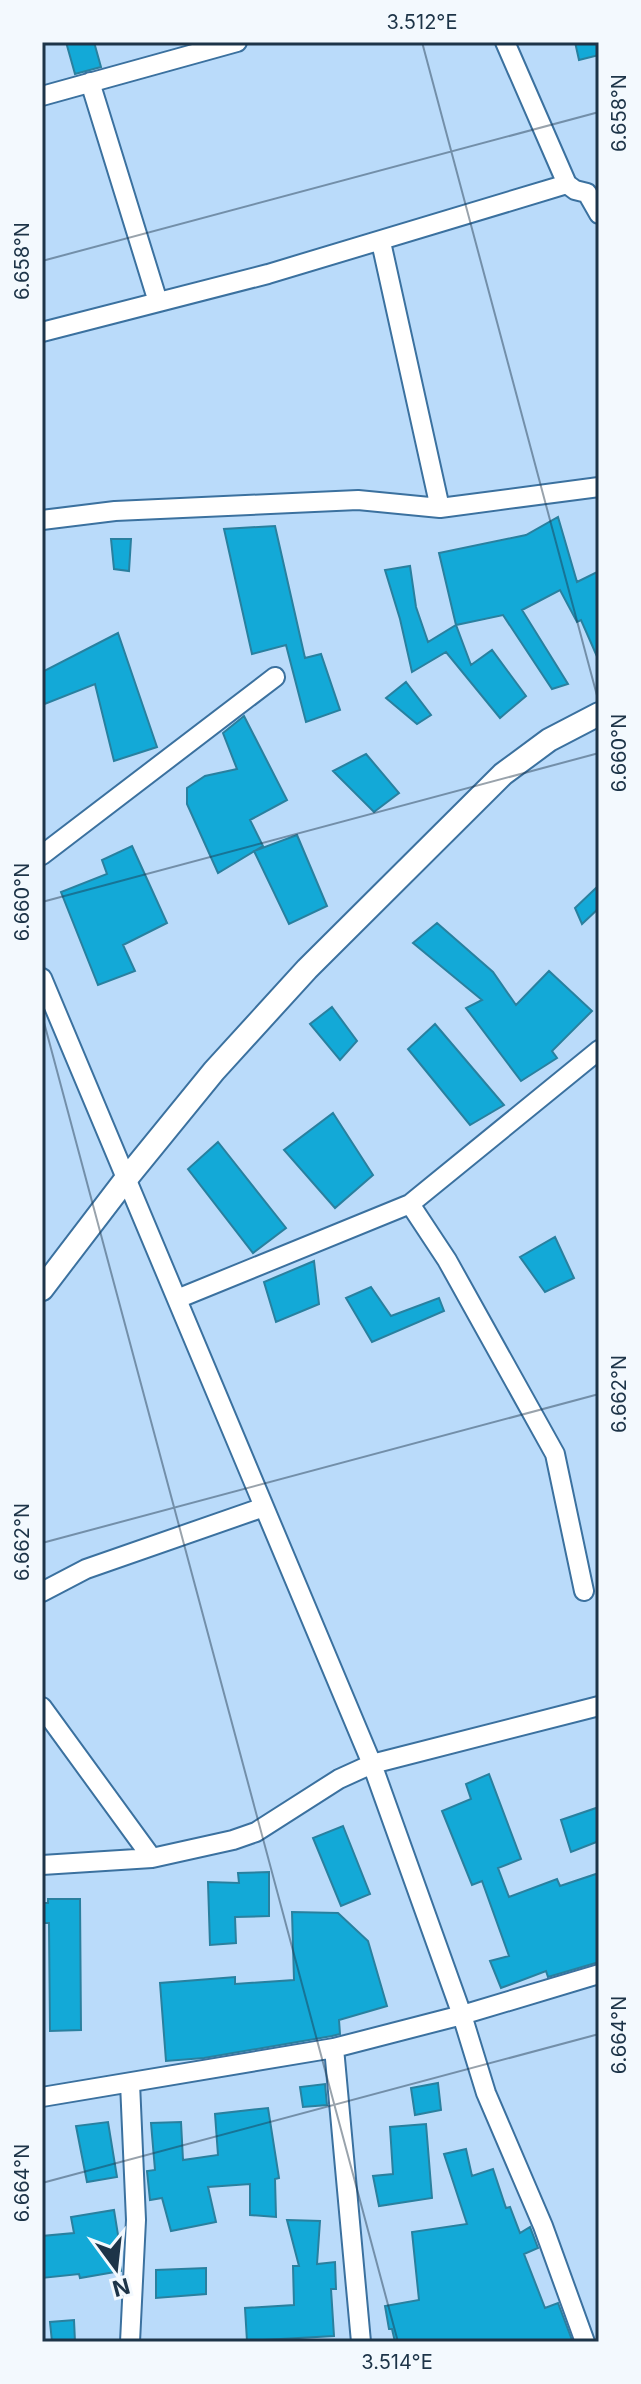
<svg xmlns="http://www.w3.org/2000/svg" width="641" height="2384" viewBox="0 0 641 2384" font-family="Inter,sans-serif">
<style>
.building{fill:#13a9d7;stroke:#29809f;stroke-width:2}
.lines{fill:none;stroke-linecap:round;stroke-linejoin:round}
.minor-casing{stroke:#3b719f;stroke-width:22}
.tertiary-casing{stroke:#3b719f;stroke-width:26}
.minor{stroke:#fff;stroke-width:18}
.tertiary{stroke:#fff;stroke-width:22}
.ticks{fill:none;stroke:#1d3448;stroke-width:2;stroke-opacity:0.45}
.neatline{fill:none;stroke:#1d3448;stroke-width:3}
.ticks-label{font-size:20px;text-anchor:middle;fill:#1d3448}
</style>
<rect width="100%" height="100%" fill="#badbfa"/>
<path class="building" d="M66 42H94L101 67 75 74Z
M575 42H599V55L579 60Z
M558 517 577 582 599 571V661L581 620 577 622 560 590 522 610 568 684 552 689 503 615 456 625 439 553 526 535Z
M275 526 305 658 321 654 340 710 306 722 286 645 252 654 224 529Z
M111 539H131L129 571 114 569Z
M410 566 416 607 428 642 456 625 471 665 492 650 526 696 500 718 446 652 412 672 400 619 385 570Z
M118 633 157 747 114 761 95 684 42 705V672Z
M406 682 431 715 417 724 386 698Z
M244 716 287 800 250 820 263 846 218 873 187 804V788L205 776 237 769 223 733Z
M366 754 399 793 374 812 333 771Z
M297 835 327 906 289 924 254 851Z
M132 846 167 923 123 945 135 971 98 985 61 892 107 874 102 860Z
M599 885V908L582 924 575 908Z
M437 923 493 972 516 1005 549 971 592 1011 552 1051 557 1058 521 1081 466 1008 482 1000 413 943Z
M332 1007 357 1041 340 1060 310 1024Z
M435 1024 504 1105 470 1125 408 1049Z
M333 1113 373 1175 335 1208 284 1150Z
M218 1142 286 1228 253 1253 188 1169Z
M555 1237 574 1278 545 1292 520 1257Z
M314 1261 319 1304 276 1322 264 1282Z
M371 1287 391 1316 439 1298 444 1311 372 1342 346 1298Z
M489 1774 521 1859 498 1868 509 1897 557 1879 560 1886 599 1873V1962L548 1977 546 1971 501 1988 490 1961 509 1956 482 1881 472 1885 442 1811 471 1799 466 1784Z
M599 1807V1841L571 1852 561 1820Z
M343 1826 370 1894 341 1906 313 1838Z
M269 1872V1916L235 1917 236 1943 210 1945 208 1882 239 1883 238 1873Z
M48 1899H80L81 2030 50 2031 49 1923H42V1903H48Z
M292 1912 338 1913 368 1941 387 2006 339 2020 340 2034 332 2036 204 2058 166 2061 160 1983 235 1977V1984L294 1980Z
M438 2083 441 2110 415 2115 411 2088Z
M325 2084 327 2105 303 2107 300 2087Z
M268 2108 279 2178 275 2179 276 2217 250 2215V2184L208 2187 216 2222 171 2231 162 2198 150 2200 147 2171 155 2170 151 2123 181 2122 183 2160 218 2155 215 2114Z
M108 2122 117 2177 87 2182 76 2126Z
M426 2124 432 2198 379 2206 373 2176 393 2174 390 2127Z
M466 2149 472 2176 493 2169 506 2208 510 2207 520 2233 530 2227 538 2248 524 2254 545 2308 558 2303 572 2340 395 2342 392 2329H389L385 2306 419 2300 412 2232 467 2224 444 2154Z
M114 2210 119 2241 116 2242 121 2271 80 2278 79 2274 42 2278V2236L74 2233 71 2217Z
M287 2220 320 2221 317 2264 335 2262 336 2289H331L334 2336 247 2341 245 2308 294 2305 293 2266H299Z
M206 2268V2294L156 2298V2270Z
M74 2320 75 2342H52L50 2322Z"/>
<g class="lines">
<defs>
<path id="minor" d="M505 42 567 184 575 190 587 193 599 214
M90 82 158 302
M42 96 237 42
M381 242 440 508
M42 332 268 274 567 184
M42 520 115 511 358 500 440 508 599 487
M42 855 275 677
M42 978 372 1764 462 2015 486 2093 543 2226 585 2342
M410 1204 447 1260 555 1454 584 1591
M177 1299 410 1204 599 1050
M42 1592 86 1569 264 1507
M42 1707 152 1858
M42 1865 152 1858 233 1840 256 1832 339 1779 372 1764 599 1706
M334 2048 361 2342
M42 2097 334 2048 462 2015 599 1974
M130 2342 136 2220 130 2083"/>
<path id="tertiary" d="M42 1289 126 1179 214 1071 307 969 503 774 549 740 599 714"/>
</defs>
<use href="#minor" class="minor-casing"/>
<use href="#tertiary" class="tertiary-casing"/>
<use href="#minor" class="minor"/>
<use href="#tertiary" class="tertiary"/>
</g>
<path class="ticks" d="M422 42 599 703M42 261 599 112M42 902 599 753M42 1015 398 2342M42 1543 599 1394M42 2183 599 2034"/>
<rect width="641" height="2384" fill="none" stroke="#f3f9fe" stroke-width="88"/>
<g transform="translate(116 2268) rotate(165)" stroke="#f3f9fe" stroke-width="6" paint-order="stroke">
<path d="M0-6L14 30L0 20L-14 30Z" fill="#1d3448"/>
<text y="-12" font-size="22" font-weight="bold" text-anchor="middle" fill="#1d3448">N</text>
</g>
<rect x="44" y="44" width="553" height="2296" class="neatline"/>
<g class="ticks-label">
<text x="422" y="29">3.512°E</text>
<text transform="translate(619 113) rotate(-90)" y="7">6.658°N</text>
<text transform="translate(22 261) rotate(-90)" y="7">6.658°N</text>
<text transform="translate(619 753) rotate(-90)" y="7">6.660°N</text>
<text transform="translate(22 902) rotate(-90)" y="7">6.660°N</text>
<text transform="translate(619 1394) rotate(-90)" y="7">6.662°N</text>
<text transform="translate(22 1542) rotate(-90)" y="7">6.662°N</text>
<text transform="translate(619 2035) rotate(-90)" y="7">6.664°N</text>
<text transform="translate(22 2183) rotate(-90)" y="7">6.664°N</text>
<text x="397" y="2369">3.514°E</text>
</g>
</svg>
